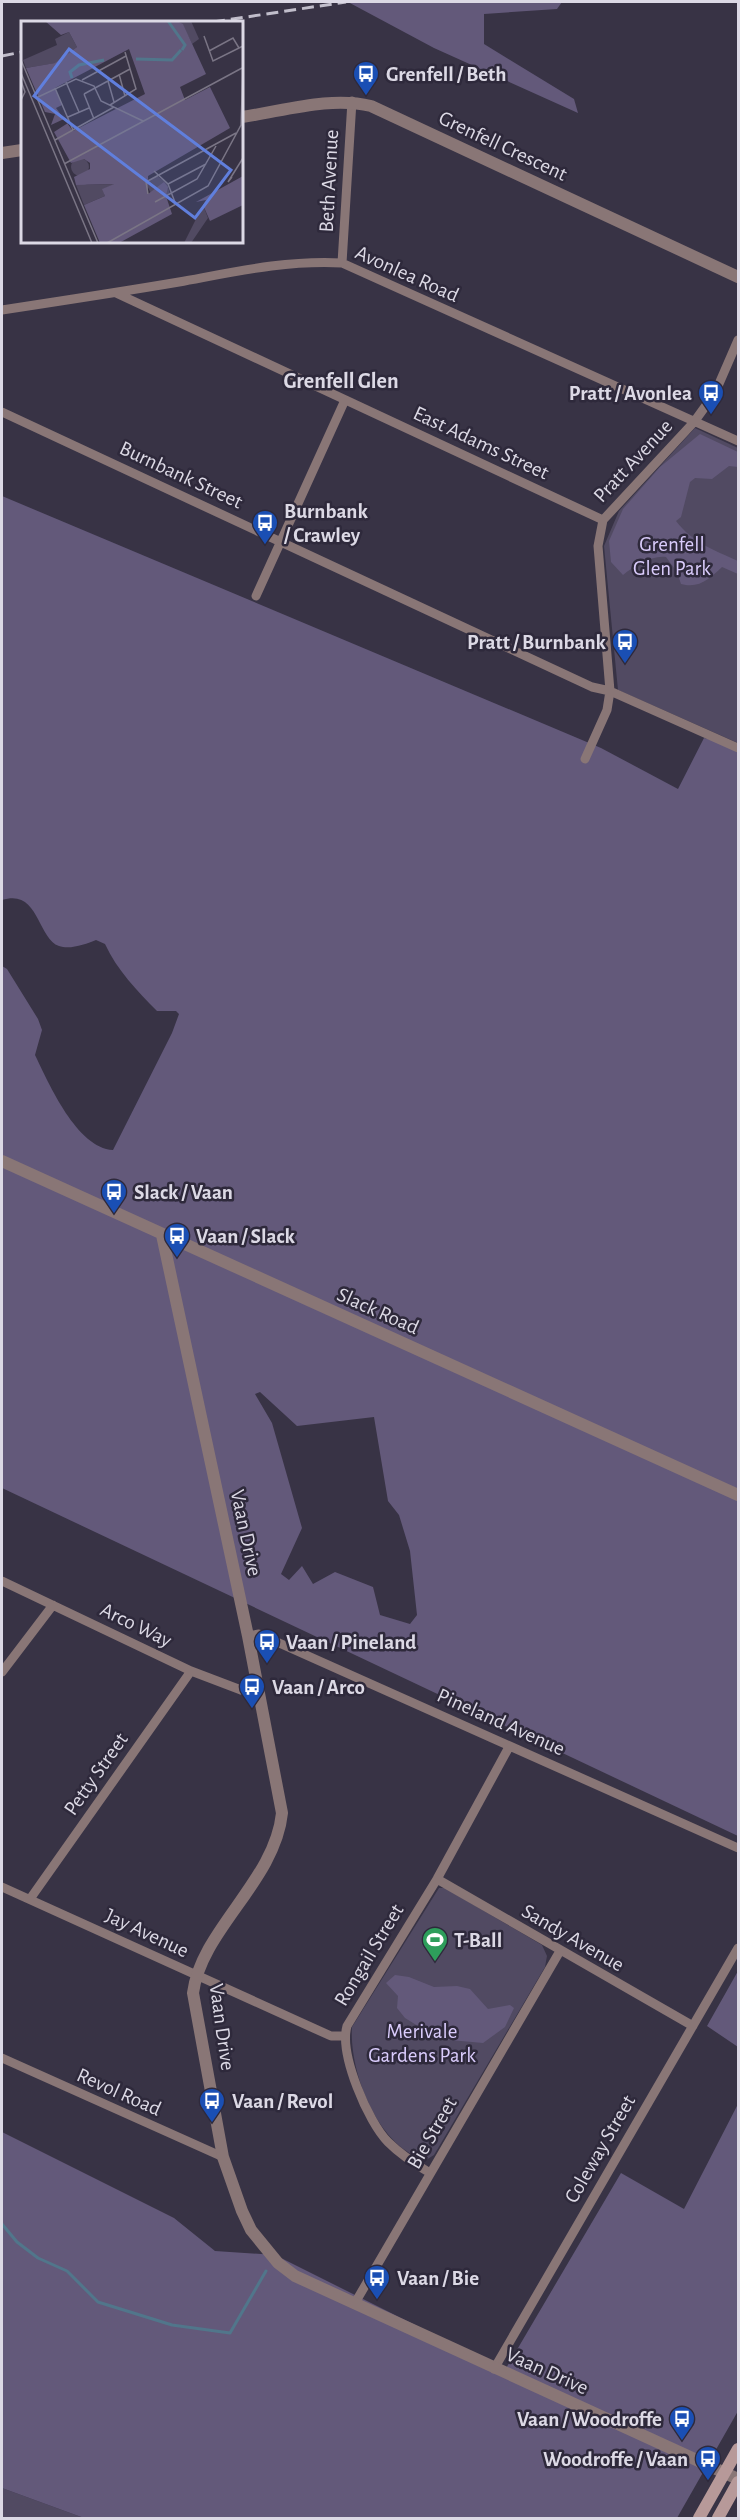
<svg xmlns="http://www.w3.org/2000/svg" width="740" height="2520" viewBox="0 0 740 2520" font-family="'Alegreya Sans',sans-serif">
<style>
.green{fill:#514a62}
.forest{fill:#63597a;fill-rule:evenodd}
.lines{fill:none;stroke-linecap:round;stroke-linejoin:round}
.stream{stroke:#51768b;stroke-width:3}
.minor{stroke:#897676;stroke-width:9}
.tertiary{stroke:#897676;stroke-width:12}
.secondary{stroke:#b79999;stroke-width:12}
.rail{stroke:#c1becb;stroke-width:3;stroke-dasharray:12 6;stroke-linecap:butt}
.labels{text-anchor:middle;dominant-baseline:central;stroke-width:5;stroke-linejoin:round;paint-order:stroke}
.poi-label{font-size:21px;font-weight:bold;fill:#dcd9e5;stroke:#2e293b;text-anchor:start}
.street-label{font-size:21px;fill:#dcd9e5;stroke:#2e293b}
.park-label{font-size:21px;fill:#daccfc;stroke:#2e293b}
.neighbourhood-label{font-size:22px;font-weight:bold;fill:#dcd9e5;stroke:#2e293b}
.inset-river{fill:none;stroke:#51768b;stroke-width:3}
.inset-road{fill:none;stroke:#7a7585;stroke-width:1.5}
.view{fill:#607fdd;fill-opacity:0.15;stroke:#607fdd;stroke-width:3}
.inset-edge{fill:none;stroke:#dcd9e5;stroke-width:3}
</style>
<rect width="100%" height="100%" fill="#383345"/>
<path class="green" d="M695 428 738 448V743L618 690 604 546 619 511Z
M439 1888H445L542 1945 547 1956 545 1967 434 2155 426 2160C378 2148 349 2072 352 2027Z
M2 2488 84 2518H2Z"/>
<path class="forest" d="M348 2H562L557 9 484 14V44L574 99 578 113 434 48Z
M700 434 738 452V467L729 466 712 479 695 478 690 482 681 517 676 521C693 543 714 550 738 561V574L722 567C710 578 700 589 681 584L677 572 666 557C652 555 634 566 623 575L611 562 609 541 623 509 660 467Z
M2 496 601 748 678 789 704 738 738 746V1836L2 1488V966L7 969 38 1019 42 1030 35 1055C49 1084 77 1148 113 1150L172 1033 179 1014 176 1011H157C137 991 117 970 105 944L96 940C86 944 70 950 59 946 37 938 39 888 2 900ZM260 1392 297 1426 374 1417 388 1501 399 1515 410 1551 417 1615 410 1624 380 1615 373 1587 335 1572 313 1584 302 1566 289 1580 281 1574 302 1528 272 1423 255 1394Z
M738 1971C739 1997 739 2021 738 2047L707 2026Z
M395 1975 409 1977 434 1987 457 1986 470 1989 488 2009 510 2005 514 2008 505 2027 483 2043 439 2039 405 2018 397 2008 398 1996 386 1983Z
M738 2104V2411L677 2518H84L2 2488V2132L174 2218 215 2251 275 2255 505 2370 621 2173 684 2209Z"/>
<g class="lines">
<path class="stream" d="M2 2224 17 2242 38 2258 67 2271 98 2302 172 2325 230 2333 266 2271"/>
<path class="minor" d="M342 263 352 101
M116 293 603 520
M2 310C61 301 120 292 179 282 234 272 285 260 342 263L738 441
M2 412 592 687 610 691 738 748
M256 596 345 400
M585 759 607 710 610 691 598 546 603 520 694 422 715 393 738 340
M2 1581 191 1671 241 1690 258 1693
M248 1636 259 1634 738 1848
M2 1672 53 1605
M437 1879 693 2026
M2 1887 331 2036H344
M30 1899 191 1671
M2 2058 223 2157
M430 2173C415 2164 401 2155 388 2142 368 2122 339 2054 347 2026L437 1879 509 1747
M355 2303 560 1951
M494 2369 738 1948"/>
<path class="tertiary" d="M242 117C284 111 330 96 371 106L738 277
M2 153 22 150
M2 1161 738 1495
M162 1235 248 1636 282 1813C275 1881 201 1930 193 1993L223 2157 242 2211 251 2230 278 2263 295 2276 738 2479"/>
<path class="secondary" d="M699 2518 738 2449
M718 2518 738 2482"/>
<path class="rail" d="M213 22 346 2
M2 56 22 52"/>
</g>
<defs>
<symbol id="bus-pin" viewBox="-11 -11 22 30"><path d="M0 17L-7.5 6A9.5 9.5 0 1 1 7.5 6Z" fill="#1a4fb4" stroke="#2e293b"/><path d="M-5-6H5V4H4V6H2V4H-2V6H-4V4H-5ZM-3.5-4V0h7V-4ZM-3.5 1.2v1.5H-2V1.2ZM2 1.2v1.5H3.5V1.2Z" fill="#fff"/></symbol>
<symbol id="stadium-pin" viewBox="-11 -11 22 30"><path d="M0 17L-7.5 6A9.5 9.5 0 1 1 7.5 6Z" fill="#2e9e5b" stroke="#2e293b"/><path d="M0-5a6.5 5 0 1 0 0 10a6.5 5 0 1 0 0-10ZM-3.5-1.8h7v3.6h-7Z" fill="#fff"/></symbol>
</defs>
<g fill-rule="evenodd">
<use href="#bus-pin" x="351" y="59" width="30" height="40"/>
<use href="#bus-pin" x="696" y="378" width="30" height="40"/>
<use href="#bus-pin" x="250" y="508" width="30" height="40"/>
<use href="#bus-pin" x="610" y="627" width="30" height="40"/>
<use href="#bus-pin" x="99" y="1177" width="30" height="40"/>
<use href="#bus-pin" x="162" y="1221" width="30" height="40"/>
<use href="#bus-pin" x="252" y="1627" width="30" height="40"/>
<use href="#bus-pin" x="237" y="1672" width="30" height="40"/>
<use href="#stadium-pin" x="420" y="1925" width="30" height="40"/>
<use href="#bus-pin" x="197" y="2086" width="30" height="40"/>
<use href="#bus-pin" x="362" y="2263" width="30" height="40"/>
<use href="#bus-pin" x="667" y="2404" width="30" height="40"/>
<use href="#bus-pin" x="693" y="2444" width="30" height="40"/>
</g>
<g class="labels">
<g class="poi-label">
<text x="386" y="74">Grenfell / Beth</text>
<text x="692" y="393" text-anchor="end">Pratt / Avonlea</text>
<text x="284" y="511">Burnbank<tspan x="284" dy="24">/ Crawley</tspan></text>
<text x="606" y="642" text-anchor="end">Pratt / Burnbank</text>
<text x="134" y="1192">Slack / Vaan</text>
<text x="196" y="1236">Vaan / Slack</text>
<text x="286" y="1642">Vaan / Pineland</text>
<text x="272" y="1687">Vaan / Arco</text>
<text x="454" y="1940">T-Ball</text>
<text x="232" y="2101">Vaan / Revol</text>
<text x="397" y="2278">Vaan / Bie</text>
<text x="662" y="2419" text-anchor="end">Vaan / Woodroffe</text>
<text x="688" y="2459" text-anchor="end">Woodroffe / Vaan</text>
</g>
<g class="street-label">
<text transform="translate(503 146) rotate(25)">Grenfell Crescent</text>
<text transform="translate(329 181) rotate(-87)">Beth Avenue</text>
<text transform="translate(407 274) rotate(24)">Avonlea Road</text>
<text transform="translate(481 443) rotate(25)">East Adams Street</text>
<text transform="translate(633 461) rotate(-47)">Pratt Avenue</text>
<text transform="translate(181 475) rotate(25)">Burnbank Street</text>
<text transform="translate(378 1311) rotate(24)">Slack Road</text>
<text transform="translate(246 1533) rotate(78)">Vaan Drive</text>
<text transform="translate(136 1625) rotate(26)">Arco Way</text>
<text transform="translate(501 1722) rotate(24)">Pineland Avenue</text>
<text transform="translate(96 1774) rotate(-55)">Petty Street</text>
<text transform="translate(147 1933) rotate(25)">Jay Avenue</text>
<text transform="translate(573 1938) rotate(30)">Sandy Avenue</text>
<text transform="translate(369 1955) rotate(-59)">Rongail Street</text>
<text transform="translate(222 2027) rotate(82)">Vaan Drive</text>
<text transform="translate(119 2092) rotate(24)">Revol Road</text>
<text transform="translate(432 2133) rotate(-60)">Bie Street</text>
<text transform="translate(600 2149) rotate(-60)">Coleway Street</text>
<text transform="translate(547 2371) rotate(24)">Vaan Drive</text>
</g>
<g class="park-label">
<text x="672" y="544">Grenfell<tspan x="672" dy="24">Glen Park</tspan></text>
<text x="422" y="2031">Merivale<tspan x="422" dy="24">Gardens Park</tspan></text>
</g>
<g class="neighbourhood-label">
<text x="341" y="381">Grenfell Glen</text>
</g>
</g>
<g transform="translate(21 21)">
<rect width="222" height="222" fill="#383345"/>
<path d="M156 0H170L178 18 171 23 162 4ZM48 11 56 26 35 42 5 47 2 39 36 24 34 18ZM50 146a9 9 0 1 1 18 0a9 9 0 1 1-18 0ZM136 155 146 162 149 173 134 181 125 162ZM61 162 66 164 94 163 82 168 84 175 63 184 55 164ZM182 184 187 197 170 222H163Z" fill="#514a62"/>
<path d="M24 0H156L162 3 185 53 159 66 164 79 189 66 209 107 127 155V173L143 161 147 166 145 175 151 193 98 222H79L63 184 84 175 81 168 93 163 55 164 53 156 69 148V142L63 138 50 142 33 111 47 102 43 98 30 104 34 93 24 91 5 47 34 42 56 26 48 11 40 14ZM108 28 124 73 52 110 35 87 41 84 34 67ZM222 155V184L189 200 182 184 185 179 175 181Z" fill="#63597a" fill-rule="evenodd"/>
<path class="inset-river" d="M147 0 164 24 161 29M115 38 151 39 160 29M51 57 49 51 58 44 83 39"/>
<path class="inset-road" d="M183 15 192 40 222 25M188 30 212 17 218 27M0 39 77 222M0 52 71 222M98 53 104 75M61 59 105 35M0 60 4 71 0 79M87 60 93 81M45 61 58 91M34 67 52 109M63 73 109 48M63 73 73 98M15 77 55 58 73 65 80 80 122 100M89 84 115 68 104 31M47 96 68 87M34 119 93 86M43 143 221 47M133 150 147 163 155 184M211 156 207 161 222 137M147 163 185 143M127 173 125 161 215 112M134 181 176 158 195 125M86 222 187 165 220 104 222 47"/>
<path class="view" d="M48 28 210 149 174 197 13 75Z"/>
<rect width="222" height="222" class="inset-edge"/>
</g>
<rect width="740" height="2520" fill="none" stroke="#dcd9e5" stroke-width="6"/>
</svg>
